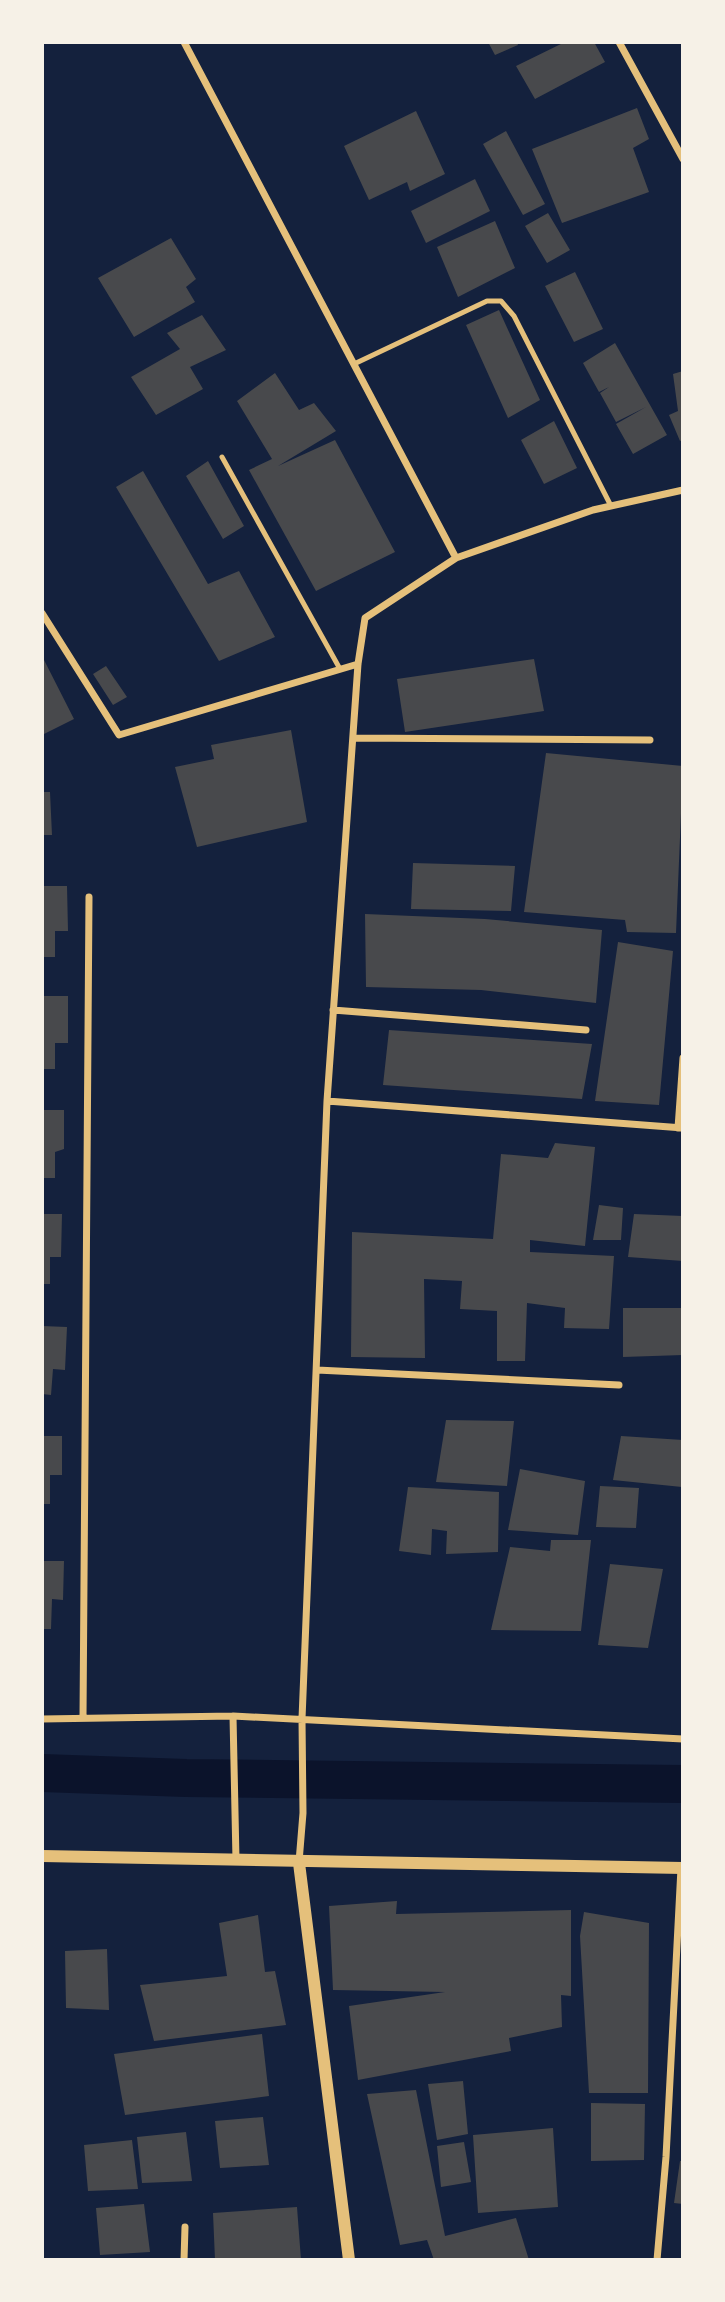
<svg xmlns="http://www.w3.org/2000/svg" width="725" height="2302" viewBox="0 0 725 2302" font-family="Lato,sans-serif">
<style>
.lines{fill:none;stroke-linecap:round;stroke-linejoin:round}
.canal{stroke:#0b132b;stroke-width:38}
.building{fill:#48494c}
.service{stroke:#e5c07b;stroke-width:5}
.minor{stroke:#e5c07b;stroke-width:7}
.tertiary{stroke:#e5c07b;stroke-width:12}
</style>
<rect width="100%" height="100%" fill="#14213d"/>
<g class="lines">
<path class="canal" d="M42 1773 186 1778 683 1784"/>
</g>
<path class="building" d="M488 42H517L518 45 495 55Z
M565 42H594L605 62 535 99 516 66Z
M637 108 649 139 633 148 649 192 562 223 532 149Z
M416 111 445 174 410 191 407 182 369 200 344 146Z
M506 131 545 204 523 215 483 144Z
M475 179 490 211 426 243 411 211Z
M548 213 570 250 547 263 525 226Z
M495 221 515 268 458 297 437 247Z
M171 238 196 279 186 287 195 302 134 337 98 278Z
M575 272 603 329 574 342 545 286Z
M499 310 540 400 508 418 466 325Z
M202 315 226 350 190 367 203 389 156 415 131 377 180 349 167 333Z
M615 343 667 435 633 454 616 424 646 407 616 422 600 393 609 387 599 392 583 363Z
M683 371V440L680 441 669 415 678 411 673 374Z
M275 373 299 410 314 403 336 431 278 466 335 440 395 552 316 591 249 470 272 459 237 401Z
M554 421 577 468 544 484 521 440Z
M208 461 244 526 223 539 186 476Z
M143 471 208 584 239 571 275 637 219 661 116 487Z
M42 656 74 719 42 735Z
M534 659 544 711 405 732 397 679Z
M106 666 127 697 113 705 93 674Z
M291 730 307 822 197 847 175 767 214 759 211 745Z
M546 753 683 766 676 933 627 932 625 920 524 912Z
M42 792H50L52 835H42Z
M413 863 515 866 511 911 411 909Z
M42 886H67L68 931H55V957H42Z
M365 914 485 919 602 930 596 1003 481 990 366 987Z
M618 942 673 951 659 1105 595 1101Z
M42 996H68V1043H55V1069H42Z
M389 1030 592 1044 582 1099 383 1085Z
M42 1110H64V1149L55 1152V1178H42Z
M555 1143 595 1147 585 1246 530 1240V1252L614 1256 609 1329 564 1328 565 1308 527 1303 525 1361H497V1311L460 1309 462 1281 424 1279 425 1358 351 1357 352 1232 493 1239 501 1154 548 1158Z
M599 1205 623 1208 621 1240H593Z
M42 1214H62L61 1257H50V1284H42Z
M634 1214 683 1216V1261L628 1257Z
M623 1308H683V1355L623 1357Z
M42 1326 67 1327 65 1370 53 1369 51 1395 42 1394Z
M446 1420 514 1421 507 1486 436 1482Z
M42 1436H62V1475H50V1504H42Z
M621 1436 683 1440 682 1487 613 1480Z
M520 1469 585 1481 578 1535 508 1530Z
M600 1486 639 1488 636 1528 596 1527Z
M408 1487 499 1492 498 1552 446 1554 447 1531 432 1529 431 1555 399 1551Z
M551 1540H591L581 1631 491 1630 510 1547 550 1551Z
M42 1561H64L63 1600 52 1599 51 1629H42Z
M610 1564 663 1569 648 1648 598 1645Z
M397 1901 396 1914 571 1910V1996L561 1995 562 2027 509 2038 511 2051 358 2080 349 2006 445 1992 333 1990 329 1906Z
M584 1912 649 1923 648 2093H589L580 1936Z
M258 1915 265 1972 275 1971 286 2025 154 2041 140 1985 227 1976 219 1923Z
M107 1949 109 2010 66 2008 65 1951Z
M262 2034 269 2096 125 2115 114 2054Z
M463 2081 468 2134 437 2140 428 2084Z
M416 2090 445 2236 516 2218 529 2260H434L427 2240 400 2245 367 2094Z
M591 2103 645 2104 644 2160 591 2161Z
M263 2117 269 2165 220 2168 215 2121Z
M553 2128 558 2207 478 2213 473 2135Z
M186 2132 192 2181 142 2183 137 2137Z
M132 2140 138 2189 88 2191 84 2145Z
M464 2142 471 2182 441 2187 437 2146Z
M680 2161H683V2204L674 2203Z
M144 2204 150 2252 100 2255 96 2208Z
M297 2207 301 2260H215L213 2213Z"/>
<g class="lines">
<path class="service" d="M354 364 487 301H501L514 316 611 506
M222 457 340 669"/>
<path class="minor" d="M184 42 456 558
M619 42 683 159
M42 613 119 735 358 664
M353 738 650 740
M333 1010 586 1030
M327 1101 683 1128
M678 1128 683 1058
M317 1370 619 1385
M233 1716 236 1860
M83 1718 89 897
M42 1719 233 1716 683 1739
M299 1862 303 1813 302 1719 327 1101 358 664 365 618 456 558 593 510 683 490
M184 2260 185 2227
M657 2260 666 2157 681 1868"/>
<path class="tertiary" d="M42 1856 683 1868
M299 1863 349 2260"/>
</g>
<rect width="725" height="2302" fill="none" stroke="#f6f1e7" stroke-width="88"/>
</svg>
